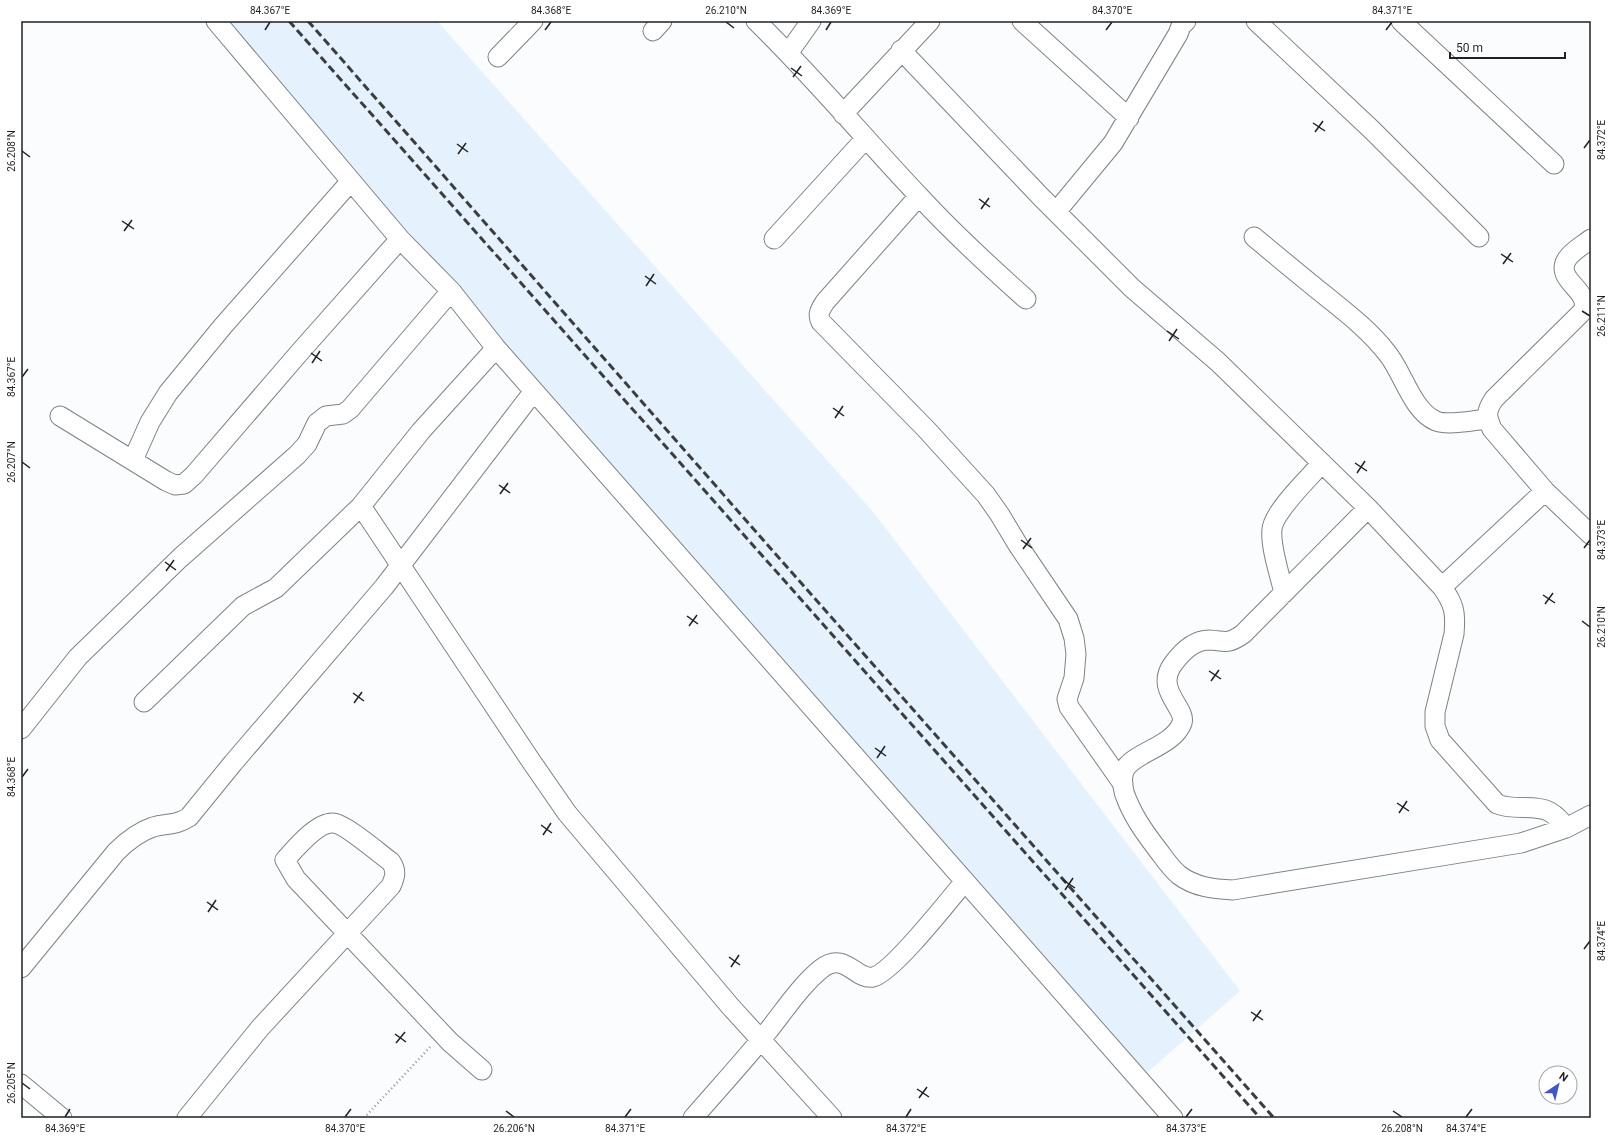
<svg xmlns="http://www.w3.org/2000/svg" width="1612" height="1139" viewBox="0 0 1612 1139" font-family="Roboto,sans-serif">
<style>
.built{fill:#e5f2fd}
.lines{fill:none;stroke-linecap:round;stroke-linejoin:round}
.minor-casing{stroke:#7c8286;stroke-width:21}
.path{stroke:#919395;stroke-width:2.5;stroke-dasharray:1 3;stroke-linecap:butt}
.minor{stroke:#fff;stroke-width:19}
.rail{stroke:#3b3d3f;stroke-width:3;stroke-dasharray:8 4;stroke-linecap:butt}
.ticks{fill:none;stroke:#1f2123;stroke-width:1.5}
.neatline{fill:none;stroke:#1f2123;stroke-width:1.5}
.ticks-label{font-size:10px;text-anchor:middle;fill:#1f2123}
</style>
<rect width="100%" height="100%" fill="#fafcfe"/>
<path class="built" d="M216 21H437L873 512 1240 991 1140 1079Z"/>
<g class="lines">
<defs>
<path id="minor" d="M216 21 400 239 451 291 496 348 1173 1118
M756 21C813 76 864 138 919 196 953 233 989 266 1026 299
M1022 21 1129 118
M1256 21 1372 130 1479 237
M1401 21 1554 164
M653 31 662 21
M901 50 1041 197 1132 288 1218 362 1368 508 1442 587C1454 604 1456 612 1454 634L1435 712V726L1440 740 1497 804C1513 811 1536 804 1550 812 1557 816 1562 822 1566 828
M789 52 811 21
M498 57 533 21
M843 114 930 21
M919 196 825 302C820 310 817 314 821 322L926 429 986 495 1000 515 1018 545 1068 619 1074 638 1076 654 1074 678 1067 699 1069 707 1123 784
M1056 212 1113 143 1178 34 1181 26 1186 21
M1254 237C1278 257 1302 277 1327 297 1348 314 1370 331 1387 353 1403 372 1412 411 1436 421 1449 426 1474 420 1488 419
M774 239 866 138
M1591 239C1583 245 1572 251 1567 259 1554 280 1589 289 1584 309 1583 311 1580 314 1578 316L1494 399C1486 411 1486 415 1492 429L1545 491 1591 535
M60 416 166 481 175 485 184 484 194 475 299 353 400 239
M133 460 150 422 168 393 223 326 351 181
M361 506 531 761 567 813 730 1006 832 1118
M1368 508 1243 634C1227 645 1226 641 1209 640 1194 640 1181 653 1173 664 1154 690 1187 708 1182 723 1173 747 1131 753 1124 771 1121 780 1123 792 1127 800 1135 820 1148 837 1161 854 1166 861 1172 869 1179 875 1195 887 1213 889 1233 890L1521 843 1566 828 1591 815
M1442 587 1545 491
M1284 593C1280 575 1270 547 1272 529 1274 511 1309 478 1322 463
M144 702 243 606 276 588 361 506 421 431 496 348
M21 729 78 657 180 558 297 455 307 444 317 423 326 416 343 414 350 409 451 291
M21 968 116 852C127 841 138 832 153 827 167 823 175 826 189 817L233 763 384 587 534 391
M21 1084 62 1118
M187 1118 260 1028 391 886C395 877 397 871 391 862 380 854 344 823 333 823 317 822 295 849 285 860L296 879 450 1042 482 1070
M693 1118C718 1089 744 1061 768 1031 784 1011 801 985 821 969 845 950 856 981 873 977 892 973 950 899 965 881"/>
</defs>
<use href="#minor" class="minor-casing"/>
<path class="path" d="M364 1118 432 1045"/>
<use href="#minor" class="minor"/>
<path class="rail" d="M289 21 1260 1118
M308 21 772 550 1274 1118"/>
</g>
<path class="ticks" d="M726 22 734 28M265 30 270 22M545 30 551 22M826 30 831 22M1106 30 1112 22M1386 30 1392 22M791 68 802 76M793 77 801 66M1313 123 1325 131M1315 132 1323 121M457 144 468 152M1584 148 1590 140M22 151 30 157M458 154 466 143M979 199 990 207M981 209 989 198M122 221 134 229M124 231 132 220M1501 254 1513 262M1503 264 1511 253M645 276 656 284M646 286 654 274M1582 311 1590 316M1167 331 1179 339M1169 341 1177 329M311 353 322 361M312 363 320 351M22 377 28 369M833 408 844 416M835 418 843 406M22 462 30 468M1355 463 1367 471M1357 473 1365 461M499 485 510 493M500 494 508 483M1021 540 1032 548M1584 548 1590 540M1023 549 1031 538M165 562 176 570M166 571 174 560M1543 595 1555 603M1545 604 1553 593M687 616 698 624M1582 621 1590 627M689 626 697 615M1209 671 1221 679M1211 681 1219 670M353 693 364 701M354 703 362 692M875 748 886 756M877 758 885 746M22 777 28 769M1397 803 1409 811M1399 813 1407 801M541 825 552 833M543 835 551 823M1063 880 1075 888M1065 890 1073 878M207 902 218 910M208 912 216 900M1584 949 1590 941M729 957 740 965M731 967 739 955M1251 1012 1263 1020M1253 1021 1261 1010M395 1034 406 1042M396 1043 405 1032M22 1083 30 1089M917 1089 929 1097M919 1098 927 1087M506 1111 514 1117M1393 1111 1402 1117M65 1117 70 1109M345 1117 351 1109M625 1117 631 1109M906 1117 911 1109M1186 1117 1192 1109M1466 1117 1472 1109"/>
<rect width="1612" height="1139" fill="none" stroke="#ffffff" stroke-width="44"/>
<g transform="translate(1558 1085) rotate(35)"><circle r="19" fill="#ffffff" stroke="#a5a6a7"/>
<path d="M0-3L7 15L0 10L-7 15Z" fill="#3e57ca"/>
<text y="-6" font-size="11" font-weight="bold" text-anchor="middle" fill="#1f2123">N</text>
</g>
<path d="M1450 52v6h115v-6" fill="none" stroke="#1f2123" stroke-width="2"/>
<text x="1456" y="52" font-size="12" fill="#1f2123" stroke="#ffffff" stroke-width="3" paint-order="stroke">50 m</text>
<rect x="22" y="22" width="1568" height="1095" class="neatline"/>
<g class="ticks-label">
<text x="270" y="14">84.367°E</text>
<text x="551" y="14">84.368°E</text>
<text x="726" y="14">26.210°N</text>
<text x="831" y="14">84.369°E</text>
<text x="1112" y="14">84.370°E</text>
<text x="1392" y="14">84.371°E</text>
<text transform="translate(1601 140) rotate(-90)" y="4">84.372°E</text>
<text transform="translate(11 151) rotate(-90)" y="4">26.208°N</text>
<text transform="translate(1601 316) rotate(-90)" y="4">26.211°N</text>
<text transform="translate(11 377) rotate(-90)" y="4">84.367°E</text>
<text transform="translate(11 462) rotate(-90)" y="4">26.207°N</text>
<text transform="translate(1601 540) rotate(-90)" y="4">84.373°E</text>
<text transform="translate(1601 627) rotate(-90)" y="4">26.210°N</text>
<text transform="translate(11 777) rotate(-90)" y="4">84.368°E</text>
<text transform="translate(1601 941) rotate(-90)" y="4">84.374°E</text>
<text transform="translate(11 1083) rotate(-90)" y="4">26.205°N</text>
<text x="65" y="1132">84.369°E</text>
<text x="345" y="1132">84.370°E</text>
<text x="514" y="1132">26.206°N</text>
<text x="625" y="1132">84.371°E</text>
<text x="906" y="1132">84.372°E</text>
<text x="1186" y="1132">84.373°E</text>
<text x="1402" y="1132">26.208°N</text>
<text x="1466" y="1132">84.374°E</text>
</g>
</svg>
